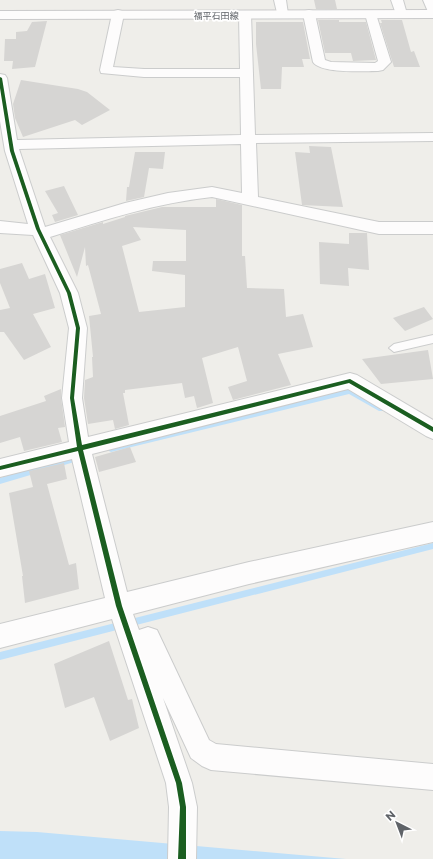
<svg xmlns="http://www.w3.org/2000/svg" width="433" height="859" viewBox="0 0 433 859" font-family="Montserrat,'Noto Sans JP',sans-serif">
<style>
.water{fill:#bfe0f9}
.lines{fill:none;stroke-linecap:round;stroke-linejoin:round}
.stream{fill:#bfe0f9;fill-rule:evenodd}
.building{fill:#d6d5d3;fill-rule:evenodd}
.lane-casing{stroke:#cbcccc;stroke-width:2}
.street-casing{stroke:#cbcccc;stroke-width:2}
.secondary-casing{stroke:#cacacb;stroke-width:2}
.lane{fill:#fdfcfc;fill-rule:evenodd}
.street{fill:#fdfcfc;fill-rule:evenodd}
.secondary{fill:#fdfcfc;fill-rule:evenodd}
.cycleway-casing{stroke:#fff;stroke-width:3}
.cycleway{fill:#1b5e20;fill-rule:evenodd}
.labels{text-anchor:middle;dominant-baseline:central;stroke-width:3.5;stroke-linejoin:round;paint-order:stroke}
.far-street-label{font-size:9px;fill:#5f6368;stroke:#fff}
</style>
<rect width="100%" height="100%" fill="#efeeea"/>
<path class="water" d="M0 831 37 832 346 859H0Z"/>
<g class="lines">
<path class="stream" d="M350 389 383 407 384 409 383 411H379L349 394 111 452 109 451 108 449 109 447 111 446Z
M79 455 81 456 82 458 81 460 0 484V478Z
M433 543V549L0 660V652Z"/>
</g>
<path class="building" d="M314 0H335L337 9H316Z
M318 20H339V22H366L376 60 353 61 351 53H325Z
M381 20H402L411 52 414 51 420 67H394L380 23H382Z
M47 21 35 67 12 69 13 61H4L5 39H16V32L27 31 32 22Z
M256 22H303L310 59H302L304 67H282L281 89H261L256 44Z
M21 80 78 89 87 92 110 110 82 125 75 120 23 137 15 118 13 104Z
M309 146 331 147 343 207 302 205 295 152 310 153Z
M135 152H165L163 169 149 168 144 197 126 201 127 187H129Z
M64 186 78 215 55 222 52 215 58 213 45 191Z
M216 199 242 205V256H245L247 288 284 289 286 317 303 314 313 347 278 354 291 385 233 400 228 387 247 381 238 347 202 358 213 403 197 408 194 396 185 398 182 383 125 390V393H123L129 425 115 429 113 420 88 424 84 398 85 380 93 377 92 357H93L89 316 101 314 88 265 86 266 85 247 77 277 60 235 103 222V224L125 217V216L162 207H216ZM133 227 186 230V261H153L152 271 185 275V307L139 312 122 246 141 240Z
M349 233H367L369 270 348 268 349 286 320 284 319 242 349 244Z
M22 263 29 279 45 274 55 308 33 314 51 347 24 360 4 332H0V310L10 308 0 283V269Z
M424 307 433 319 405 331 393 318Z
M428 350 433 379 381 384 362 359Z
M61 389V398L65 427 58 428 62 442 24 451 20 437 0 443V416L46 401 44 396Z
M130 447 136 462 99 472 95 457Z
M64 463 67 479 47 484 69 565 76 563 79 589 25 603 22 576H23L9 493 33 487 29 471Z
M109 641 128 700 132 699 139 728 110 741 94 697 65 708 54 664Z"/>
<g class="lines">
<defs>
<path id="lane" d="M433 335V343L394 352 389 348 394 344Z"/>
<path id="street" d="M274 0H286L288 14 286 17H278Z
M391 0H403L407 14 405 17H397Z
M423 0H433V15L429 14Z
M118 10 122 11 124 14 113 67 144 69H240L239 14 241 11H249L251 14 255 135 433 133V141L256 143 258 197 379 222H433V234H379L212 197C156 203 104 220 50 237L78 293 87 328 82 398 88 437 350 373 357 375 433 420V439L426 436 348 389 92 454 127 592 249 562 433 522V542L249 584 133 614 139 630 148 627 157 630 209 740 216 744 433 764V790L211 770 202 766 191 758 163 698 192 783 197 807 196 859H168L169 807 166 783 112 619 0 648V624L105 598 72 459 0 477V459L69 442 62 398 69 328 60 293 33 235 0 233V221L28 224 5 151 0 121V74L5 75 7 78 17 140 241 135 240 77H144L101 73 100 70 112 14 114 11ZM241 144 242 193 212 187 168 193 125 203 45 227 19 149Z
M309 10 313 11 315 14 325 60 331 62 375 63 378 61 365 14 367 11H375L391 62 383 70 378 71C364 71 321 74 313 62L303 14 305 11Z"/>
<path id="secondary" d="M433 10V18L0 19V11Z"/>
</defs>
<use href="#lane" class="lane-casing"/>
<use href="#street" class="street-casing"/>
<use href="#secondary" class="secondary-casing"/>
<use href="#lane" class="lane"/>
<use href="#street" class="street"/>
<use href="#secondary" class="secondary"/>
<defs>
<path id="cycleway" d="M0 77 2 78 14 151 40 229 71 293 80 328 74 398 82 445 350 379 433 427V432L349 383 83 450 122 606 182 783 186 807V859H178L180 807 176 783 116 606 78 451 0 470V466L77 447 70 398 76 328 67 293 36 229 10 151 0 88Z"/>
</defs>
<use href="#cycleway" class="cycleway-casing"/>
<use href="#cycleway" class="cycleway"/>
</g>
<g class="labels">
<g class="far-street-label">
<text x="216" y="15">福平石田線</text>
</g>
</g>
<g transform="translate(397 823) rotate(318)" stroke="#ffffff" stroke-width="3" paint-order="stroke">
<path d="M0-3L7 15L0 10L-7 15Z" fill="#5f6368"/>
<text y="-6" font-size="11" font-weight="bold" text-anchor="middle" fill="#5f6368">N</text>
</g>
</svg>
